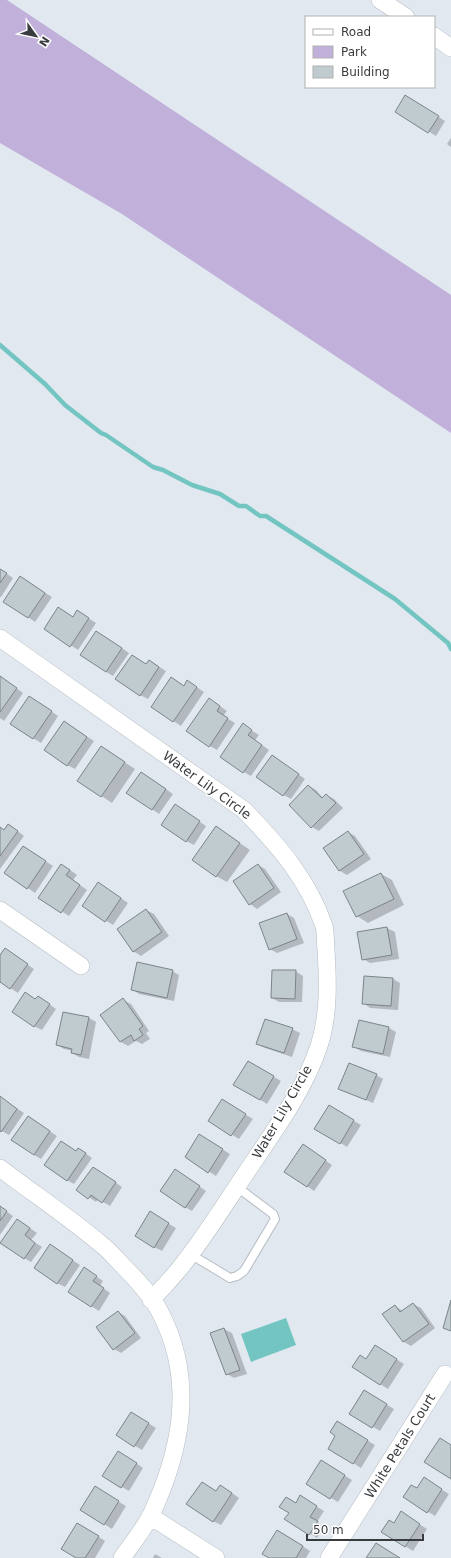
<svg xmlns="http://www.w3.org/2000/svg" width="451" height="1558" viewBox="0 0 451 1558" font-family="'DejaVu Sans',sans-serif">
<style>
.green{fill:#c1b0d9}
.water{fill:#73c5c2}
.shadow{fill:#0003}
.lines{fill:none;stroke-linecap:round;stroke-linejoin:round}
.stream{stroke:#73c5c2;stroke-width:4.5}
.building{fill:#c0cbcf;stroke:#7b8589}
.lane-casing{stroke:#b5bcc3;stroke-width:10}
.street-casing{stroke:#b5bcc3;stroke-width:18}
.lane{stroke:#fff;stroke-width:8}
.street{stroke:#fff;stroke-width:17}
.labels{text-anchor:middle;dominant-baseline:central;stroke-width:3;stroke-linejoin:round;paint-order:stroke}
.street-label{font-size:13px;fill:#393c3f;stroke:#fff}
</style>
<rect width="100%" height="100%" fill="#e1e8f0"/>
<path class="green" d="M0 0H7L451 295V433L122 214 0 143Z"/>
<path class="water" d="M286 1318 296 1345 251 1362 241 1334Z"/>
<path class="shadow" d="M413 101 445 121 436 136 396 111Z
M451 138V147L447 144Z
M0 569 13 578 1 597H0Z
M28 582 52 597 35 622 28 617Z
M85 616 96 623 78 650 45 628 73 618Z
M104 636 129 653 113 676 106 672Z
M150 661 166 671 148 699 140 695 147 665Z
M0 677 23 693 4 721 0 718Z
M184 686H195L204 692 181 726 152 707Z
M36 701 58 716 41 743 11 724Z
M217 704 227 711 223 716 235 723 217 750 210 746Z
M64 722 94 741 75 769 67 765Z
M243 725 259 735 255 740 269 750 251 776 244 772Z
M112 754 135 769 112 803 79 781Z
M272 756 305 779 291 799 284 795Z
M148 777 173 794 159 814 152 809Z
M309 786 316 790 323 798 326 795 334 799 343 808 319 831 312 827Z
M182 810 206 826 194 845 186 841Z
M0 827 4 831 15 829 24 836 0 869Z
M216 827 250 850 227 882 216 876Z
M348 832 355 836 371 859 347 875 340 871 325 849Z
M24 847 53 866 35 893 6 873Z
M258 865 265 869 281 892 257 909 250 904 234 881Z
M69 869 77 875 73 880 87 890 69 916 40 897Z
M381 874 392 880 404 905 368 923 357 916Z
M106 888 128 903 113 925 83 906Z
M146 910 154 914 169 936 141 956 133 951Z
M287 914 294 918 304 943 277 953 270 949Z
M387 928 395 932 399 959 370 963 363 959 359 933Z
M12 954 34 969 18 993 0 981V957Z
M172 971 179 975 174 1001 139 994 132 989Z
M295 971 303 976 302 1002H279L272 998Z
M393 979 400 983 398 1010 370 1008 363 1003Z
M36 1000 45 1001 56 1009 42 1030 34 1026Z
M123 1000 131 1004 149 1031 146 1033 150 1039 142 1044 136 1041 128 1046 121 1042 102 1015Z
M63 1013 89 1018 96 1022 89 1059 79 1057 72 1053 73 1051 64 1049 57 1045Z
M389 1028 396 1032 390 1057 361 1051 354 1047Z
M292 1029 300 1033 292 1057 265 1048 257 1044Z
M248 1062 281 1081 267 1104 235 1084Z
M376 1075 383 1079 373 1103 347 1092Z
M0 1097 24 1113 9 1135 0 1130Z
M223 1101 253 1119 239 1139 210 1121Z
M329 1106 361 1125 347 1147 316 1128Z
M36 1122 57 1136 41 1159 34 1155Z
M207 1140 230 1154 216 1176 186 1157Z
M310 1150 332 1165 314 1191 307 1186Z
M76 1152 85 1153 92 1158 74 1184 67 1180Z
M100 1172 122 1187 110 1206 98 1199 96 1202 78 1190Z
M183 1175 206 1191 192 1211 185 1207Z
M0 1207 13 1216 0 1235Z
M157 1217 176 1228 162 1251 154 1247Z
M24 1224 37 1233 31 1240 42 1247 31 1262 24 1258Z
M57 1250 80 1265 65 1287 57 1283Z
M91 1273 103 1281 100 1286 110 1293 99 1311 69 1292Z
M413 1304 421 1308 435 1328 411 1346 404 1342 395 1306 403 1311Z
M118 1312 125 1316 141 1338 121 1353 114 1349Z
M224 1329 232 1333 247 1374 234 1378 227 1374Z
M375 1346 404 1364 388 1389 353 1367 367 1360Z
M364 1391 394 1409 380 1431 351 1413Z
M138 1417 156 1428 142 1450 117 1435Z
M337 1423 375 1445 361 1468 329 1448 337 1436Z
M126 1456 143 1468 129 1491 122 1487Z
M321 1461 352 1480 338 1502 307 1484Z
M424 1479 449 1494 435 1516 404 1497 417 1490Z
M95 1488 126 1506 112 1529 81 1510Z
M228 1490 239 1498 221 1525 213 1521 216 1492Z
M301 1497 324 1511 317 1522 324 1526 317 1538 286 1519Z
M408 1517 427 1529 413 1551 382 1532Z
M85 1528 105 1541 95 1558H78Z
M285 1535 310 1551 306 1558H271Z
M155 1554 162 1558H153Z"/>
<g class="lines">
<path class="stream" d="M0 345 45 384 65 405 101 433 106 435 153 467 163 470 192 485 220 494 239 506H246L260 516H266L395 599 448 643 451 649"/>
</g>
<path class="building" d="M405 95 439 116 428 133 395 112Z
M0 569 7 573 0 583Z
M20 576 45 593 28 618 3 602Z
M58 607 73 617 77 610 89 618 70 647 44 629Z
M96 631 122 648 106 672 80 655Z
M132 655 146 664 149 660 159 667 140 696 115 679Z
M0 676 17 688 0 712Z
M171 677 184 686 187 680 197 687 173 722 151 707Z
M29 696 52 711 33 739 10 724Z
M209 698 220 706 217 711 228 718 209 747 186 731Z
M64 721 87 737 67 766 44 750Z
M243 723 252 730 248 735 262 745 243 773 220 757Z
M101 746 125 762 101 797 77 781Z
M272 755 299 774 283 796 256 777Z
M141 772 166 789 152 810 126 793Z
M308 785 322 798 326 794 336 803 311 828 289 805Z
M175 804 200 821 186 842 161 825Z
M8 824 18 831 0 856V827L4 830Z
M216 826 240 843 216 877 192 860Z
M348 831 364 854 339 871 323 848Z
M23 846 46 861 27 889 4 873Z
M61 864 70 870 66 875 80 885 61 913 38 898Z
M258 864 274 888 249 905 233 881Z
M381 873 394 899 356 917 343 891Z
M98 882 121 898 105 922 82 906Z
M146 909 162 932 133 952 117 929Z
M287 913 297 939 269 950 259 923Z
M387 927 392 955 362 960 357 932Z
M5 948 28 964 10 989 0 982V955Z
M137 962 173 970 167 998 131 990Z
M272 970H296L295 999 271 998Z
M364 976 393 978 391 1006 362 1004Z
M25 992 35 999 38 996 50 1004 34 1027 12 1012Z
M123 998 143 1026 139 1029 143 1035 134 1041 131 1035 120 1042 100 1015Z
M63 1012 89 1017 81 1055 71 1053 72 1049 56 1045Z
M265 1019 293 1028 284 1053 256 1044Z
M359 1020 389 1027 383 1054 352 1047Z
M248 1061 274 1076 260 1100 233 1085Z
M349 1063 377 1074 366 1100 338 1089Z
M0 1096 17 1109 1 1132 0 1131Z
M222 1099 246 1114 231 1136 208 1121Z
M329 1105 354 1120 340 1144 314 1129Z
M28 1116 50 1131 34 1155 11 1140Z
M199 1134 223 1149 208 1173 185 1157Z
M61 1141 76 1151 78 1148 86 1153 67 1181 44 1165Z
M303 1144 326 1160 307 1187 284 1172Z
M93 1167 116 1182 102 1203 91 1195 88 1199 76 1190Z
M175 1169 200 1186 185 1208 160 1191Z
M0 1206 7 1211 0 1221Z
M150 1211 169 1223 154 1248 135 1236Z
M17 1219 30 1228 25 1235 35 1243 24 1259 0 1243Z
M50 1244 73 1260 57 1284 34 1268Z
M84 1267 97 1276 93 1281 104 1288 91 1307 68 1292Z
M451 1300V1331L443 1328Z
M413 1303 429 1324 403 1342 382 1314 395 1305 400 1312Z
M118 1311 135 1333 113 1350 96 1327Z
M224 1328 240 1370 226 1375 210 1333Z
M375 1345 397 1359 380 1385 352 1367 360 1355 366 1359Z
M364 1390 387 1404 372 1428 349 1414Z
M131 1412 149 1423 134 1447 116 1435Z
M337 1421 368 1440 353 1464 328 1449 335 1436 330 1432Z
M440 1438 451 1445V1479L424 1462Z
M118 1451 137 1463 121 1488 102 1476Z
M321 1460 345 1475 330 1499 306 1484Z
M424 1477 442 1489 427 1513 403 1497 411 1485 417 1488Z
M202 1482 216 1491 220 1485 232 1493 213 1522 186 1504Z
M95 1486 119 1501 104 1525 80 1510Z
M300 1495 317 1506 310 1517 318 1521 309 1535 284 1519 289 1513 279 1507 286 1497 296 1503Z
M401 1511 420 1524 405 1547 381 1532 389 1520 394 1523Z
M77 1523 99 1536 85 1558H76L61 1549Z
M277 1530 303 1546 296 1558H269L262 1554Z
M376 1543 400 1558H366Z"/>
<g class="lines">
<defs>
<path id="lane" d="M190 1254 230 1278 237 1276 244 1271 275 1219 273 1214 237 1187"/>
<path id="street" d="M380 0 406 17
M434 36 451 48
M0 638 244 810C278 845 308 879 324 926 326 933 325 942 326 950 328 982 329 1015 319 1046 305 1088 277 1127 252 1164 228 1199 206 1236 180 1268 171 1279 161 1290 151 1300
M0 910 81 966
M0 1168C34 1194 70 1218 102 1245 110 1251 116 1259 123 1266 138 1281 153 1297 162 1316 195 1383 181 1451 151 1515 143 1530 132 1544 122 1558
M150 1516 216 1558
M329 1558 445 1374"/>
</defs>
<use href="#lane" class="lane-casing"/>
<use href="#street" class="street-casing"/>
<use href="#lane" class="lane"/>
<use href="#street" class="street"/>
</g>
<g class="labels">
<g class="street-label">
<text transform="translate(207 785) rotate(36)">Water Lily Circle</text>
<text transform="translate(282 1112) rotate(-60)">Water Lily Circle</text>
<text transform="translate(400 1446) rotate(-58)">White Petals Court</text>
</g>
</g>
<rect x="305" y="16" width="130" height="72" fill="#ffffff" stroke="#b0b1b2"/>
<rect x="313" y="29" width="20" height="6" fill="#ffffff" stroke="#b0b1b2"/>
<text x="341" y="36" font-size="12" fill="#393c3f">Road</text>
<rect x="313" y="46" width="20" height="12" fill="#c1b0d9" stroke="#b0b1b2"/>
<text x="341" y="56" font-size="12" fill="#393c3f">Park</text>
<rect x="313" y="66" width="20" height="12" fill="#c0cbcf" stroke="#b0b1b2"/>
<text x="341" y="76" font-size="12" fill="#393c3f">Building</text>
<g transform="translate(36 36) rotate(123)" stroke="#ffffff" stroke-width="3" paint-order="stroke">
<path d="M0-3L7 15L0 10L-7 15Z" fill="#393c3f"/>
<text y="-6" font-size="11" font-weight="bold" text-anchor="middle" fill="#393c3f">N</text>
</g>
<path d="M307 1534v6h116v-6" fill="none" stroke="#393c3f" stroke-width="2"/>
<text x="313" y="1534" font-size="12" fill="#393c3f" stroke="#ffffff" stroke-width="3" paint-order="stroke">50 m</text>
</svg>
